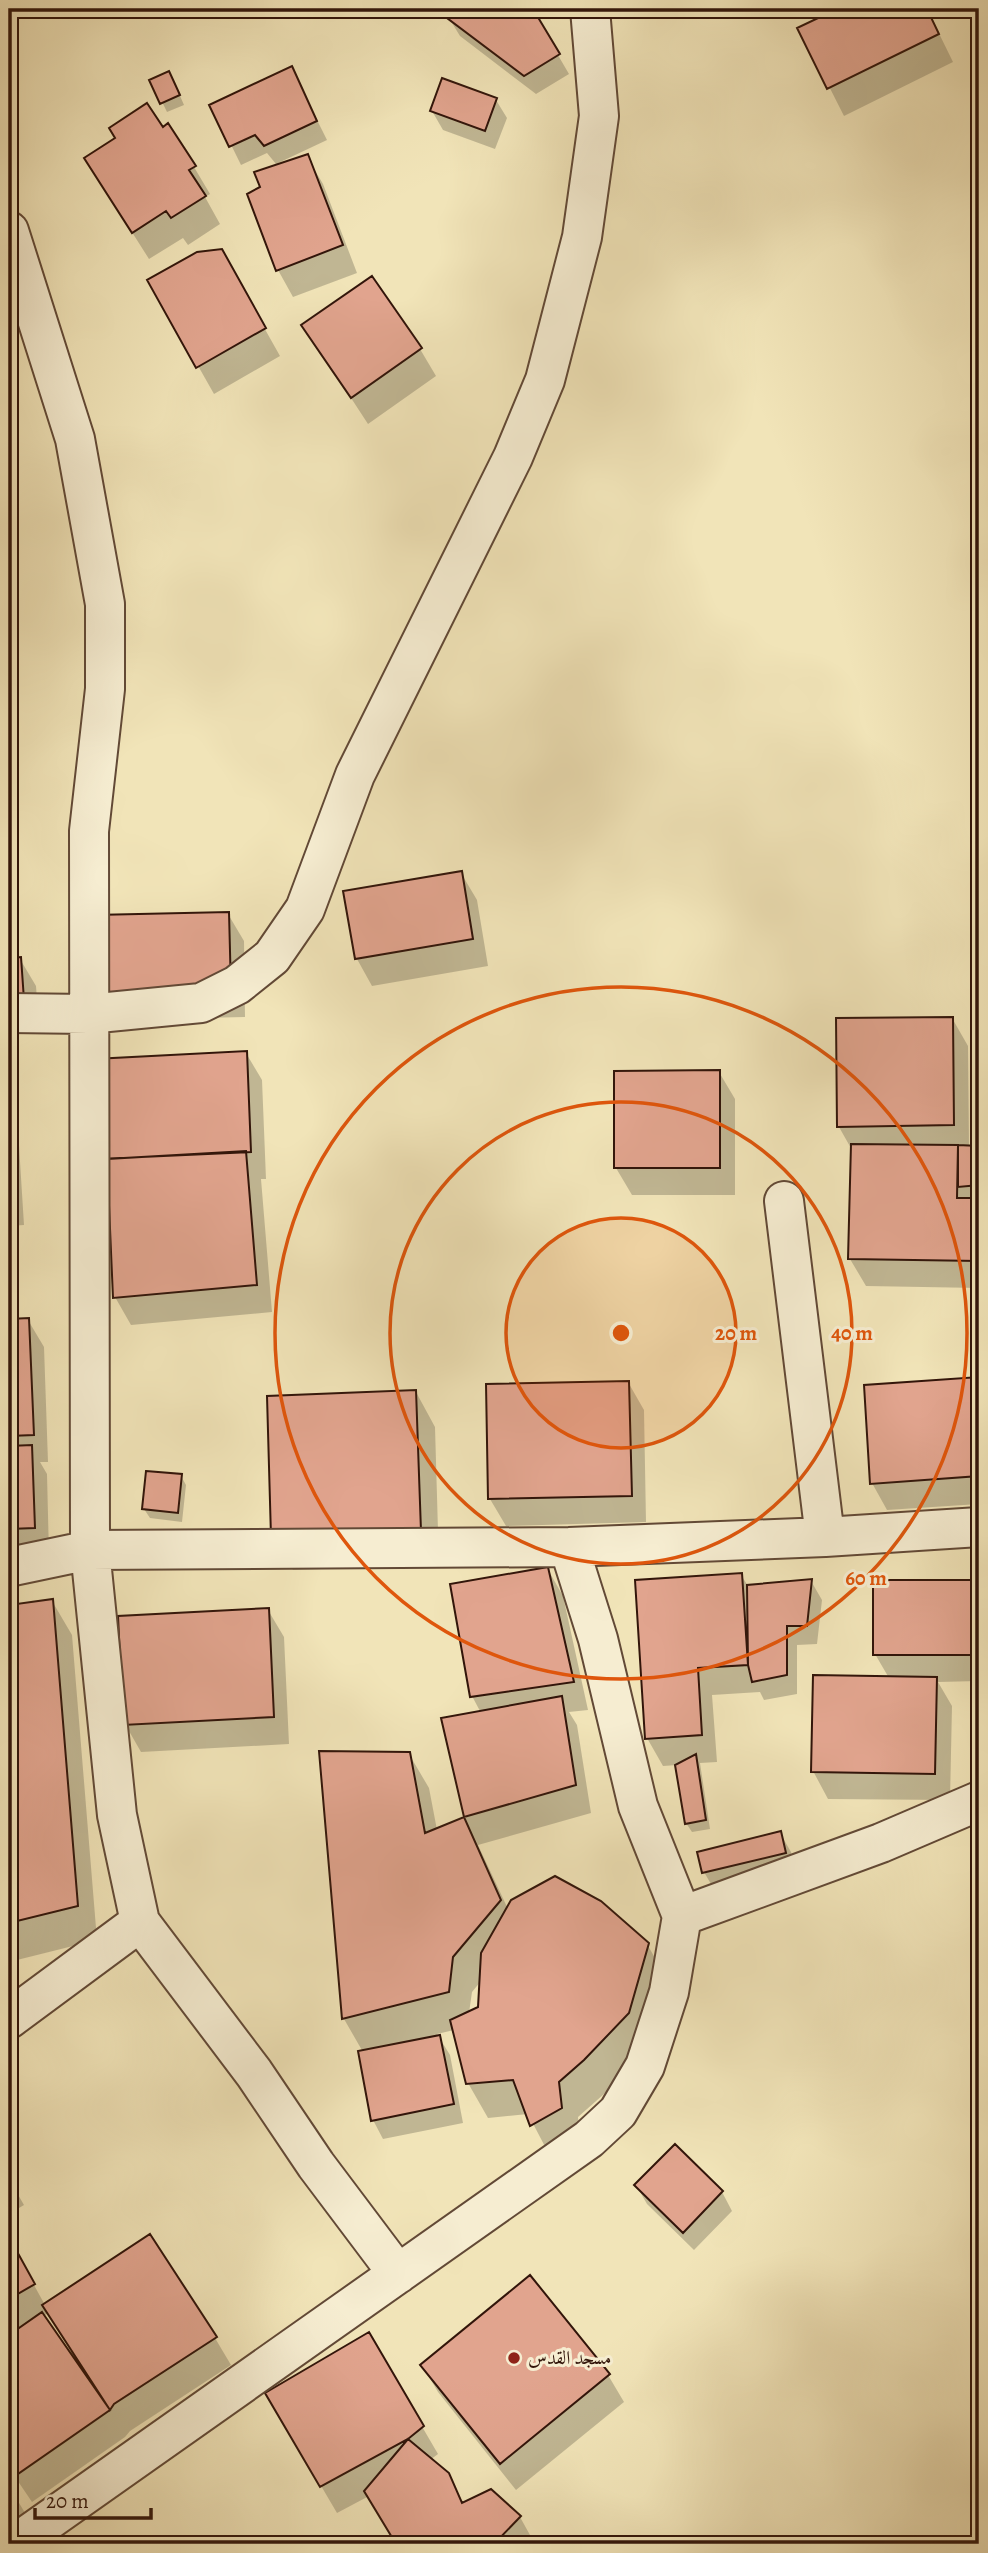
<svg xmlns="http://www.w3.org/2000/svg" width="988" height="2553" viewBox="0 0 988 2553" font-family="Alegreya,Amiri,serif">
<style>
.shadow{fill:#0003;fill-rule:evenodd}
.building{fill:#e1a48e;stroke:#32150a;stroke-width:2}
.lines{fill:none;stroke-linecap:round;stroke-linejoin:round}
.minor-casing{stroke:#624936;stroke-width:42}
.minor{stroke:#f6edd1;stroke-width:38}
.ring{fill:none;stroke:#df560c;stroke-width:3.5}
.poi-dot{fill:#8f2418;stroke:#f6edd1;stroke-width:2.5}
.labels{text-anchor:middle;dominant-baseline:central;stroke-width:6;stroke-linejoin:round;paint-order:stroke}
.poi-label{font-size:19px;fill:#32150a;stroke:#f6edd1;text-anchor:start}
.centre{fill:#df560c;stroke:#f6edd1;stroke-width:3.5}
.ring-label{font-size:21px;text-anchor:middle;font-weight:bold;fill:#df560c;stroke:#f6edd1;stroke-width:6;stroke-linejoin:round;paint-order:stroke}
</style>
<rect width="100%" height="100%" fill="#f1e4b8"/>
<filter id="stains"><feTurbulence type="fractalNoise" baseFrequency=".00286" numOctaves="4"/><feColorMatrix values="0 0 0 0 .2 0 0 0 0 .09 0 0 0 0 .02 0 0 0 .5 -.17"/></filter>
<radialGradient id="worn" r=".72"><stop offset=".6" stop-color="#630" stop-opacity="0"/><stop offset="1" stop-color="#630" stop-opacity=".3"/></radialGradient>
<path class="shadow" d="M465 9H531L569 74 536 94 460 36 449 18Z
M841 9H927L953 62 844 116 800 29Z
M291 68 327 140 276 164 267 153 241 165 212 106Z
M152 81 174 82 184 105 167 112Z
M496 100 507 118 495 149 443 130 432 111Z
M162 130 194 167 210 194 205 197 220 224 188 245 183 238 149 259 102 185Z
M307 157 323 184 357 273 293 297 278 270 262 188Z
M221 251 280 356 214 394 150 281Z
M372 278 420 349 436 376 368 424 304 326Z
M461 873 477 900 488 966 372 986 357 959 345 893Z
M228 914 244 941 245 1017 113 1020Z
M9 959H20L36 986 39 1027 9 1029Z
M952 1018 968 1046 969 1147H979V1194L973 1195V1200H979V1288L866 1286 850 1259 852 1150 839 1127Z
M246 1053 262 1080 266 1179H261L272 1312 131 1325 115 1297 109 1175 100 1159Z
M9 1071 15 1082 24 1225 9 1226Z
M719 1072 735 1099V1195H632L616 1168 615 1073Z
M28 1320 44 1347 48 1462H40L47 1474 49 1555 9 1556V1321Z
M979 1379V1504L887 1510 872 1483 866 1386Z
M628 1382 644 1410 646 1522 506 1526 490 1499Z
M416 1392 435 1427 439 1565 293 1570 273 1536Z
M181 1476 186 1485 182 1522 150 1518 144 1509Z
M547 1568 563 1596 588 1710 569 1712 577 1725 591 1813 478 1845 508 1909 647 1944 667 1979 648 2048 604 2094 578 2117 580 2143 552 2160 528 2114 488 2118 468 2083 454 2030 437 2034 450 2055 463 2123 383 2139 373 2120 363 2052 344 2019 321 1753 409 1754 429 1788 437 1830 466 1818 444 1720 481 1713 472 1696ZM481 1981 480 2009 469 2013 472 1992Z
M741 1575 748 1586 811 1581 822 1600 817 1644 797 1645V1694L764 1700 760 1692 712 1695 717 1762 700 1763 710 1829 692 1832 686 1823 677 1765 663 1766 647 1738Z
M875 1582H979V1681L938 1682 952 1706 950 1800 828 1799 813 1771 889 1678 875 1654Z
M52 1601 72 1635 97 1940 9 1962V1607Z
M268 1610 284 1637 289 1744 141 1752 125 1724Z
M780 1833 791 1852 795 1872 715 1891 704 1872Z
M9 2179 24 2205 9 2214Z
M636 2185 722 2192 732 2211 694 2250 647 2204Z
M9 2240 45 2305 215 2338 231 2365 130 2431 125 2437 32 2502 9 2468ZM49 2313 72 2351 69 2353 43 2316Z
M368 2334 438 2454 430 2460 447 2474 464 2504 520 2517 535 2544H397L369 2496 337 2513 267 2394Z
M422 2365 608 2375 624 2402 516 2490 438 2392Z
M9 2486 28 2518 9 2530Z"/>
<path class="building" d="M462 9H533L560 54 524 76 447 18Z
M837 9H927L939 34 827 89 797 28Z
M292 66 317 121 264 146 255 135 229 147 209 105Z
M169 71 180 95 160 104 149 80Z
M442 78 497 98 485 131 430 111Z
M147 103 163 127 168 123 196 166 189 170 206 196 171 218 166 211 132 233 84 158 115 138 109 128Z
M308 154 343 245 276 271 247 194 260 187 254 172Z
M222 249 266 328 196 368 147 280 197 252Z
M372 276 422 348 351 398 301 325Z
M462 871 473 939 355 959 343 891Z
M229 912 231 990 95 993 94 915Z
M21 957 24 1000 9 1001V958Z
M953 1017 954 1125 837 1127 836 1018Z
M247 1051 251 1152 98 1159 94 1059Z
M720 1070V1168H614V1071Z
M851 1144 958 1145 957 1198H979V1261L848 1259Z
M958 1145 979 1146V1185L958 1187Z
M246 1151 257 1285 113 1298 107 1159Z
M29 1318 34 1435 9 1436V1319Z
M979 1377V1476L870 1484 864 1385Z
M629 1381 632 1496 488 1499 486 1384Z
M416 1390 421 1531 271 1537 267 1396Z
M32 1445 35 1528 9 1529V1446Z
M146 1471 182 1474 178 1513 142 1509Z
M548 1567 574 1682 470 1697 450 1584Z
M742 1573 748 1665 698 1668 702 1735 645 1739 635 1580Z
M812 1579 807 1626H787V1675L752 1682 748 1665 747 1585Z
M873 1580H979V1655H873Z
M53 1599 78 1906 9 1923V1605Z
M269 1608 274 1717 123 1725 118 1616Z
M813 1675 937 1677 935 1774 811 1772Z
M562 1696 576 1785 464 1817 441 1718Z
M319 1751 410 1752 425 1833 464 1817 501 1900 453 1957 449 1992 342 2019Z
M696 1754 706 1820 685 1824 675 1765Z
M781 1831 786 1853 702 1873 697 1852Z
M555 1876 601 1901 649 1943 629 2013 584 2060 559 2082 562 2108 530 2126 513 2080 466 2084 450 2020 478 2007 481 1953 511 1900Z
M440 2035 454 2104 371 2121 358 2051Z
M675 2144 723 2191 683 2233 634 2185Z
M150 2234 217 2337 114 2404 110 2410 42 2305Z
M9 2237 35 2284 9 2299Z
M530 2275 610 2374 500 2464 420 2365Z
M42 2312 110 2410 15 2476 9 2467V2335Z
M369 2332 424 2426 408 2439 320 2487 265 2393Z
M408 2439 449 2473 462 2503 491 2489 521 2516 494 2544H396L364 2491Z"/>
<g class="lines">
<defs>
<path id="minor" d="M9 231 75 439 105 604V689L89 831 90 1550 117 1815 140 1922 254 2073 316 2165 398 2274
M9 1013 88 1014 201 1003 237 985 272 957 305 909 355 775 513 457 545 380 582 237 599 116 590 9
M784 1201 825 1537
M9 1567 90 1550 569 1547 825 1537 979 1527
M682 1916 881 1843 979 1801
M9 2019 140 1922
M15 2544 589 2139 618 2112 645 2066 669 1992 682 1916 638 1806 598 1639 569 1547"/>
</defs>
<use href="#minor" class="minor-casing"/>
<use href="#minor" class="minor"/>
</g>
<circle cx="621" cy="1333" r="115" fill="#df560c" fill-opacity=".12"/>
<g class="ring">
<circle cx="621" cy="1333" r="115"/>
<circle cx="621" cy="1333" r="231"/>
<circle cx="621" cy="1333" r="346"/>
</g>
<circle class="poi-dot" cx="514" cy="2358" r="7"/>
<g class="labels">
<g class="poi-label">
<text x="528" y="2358">مسجد القدس</text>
</g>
</g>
<circle cx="621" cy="1333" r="10" class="centre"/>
<g class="ring-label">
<text x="736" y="1340">20 m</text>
<text x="852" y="1340">40 m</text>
<text x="866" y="1585">60 m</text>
</g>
<rect width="988" height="2553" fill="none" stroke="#f1e4b8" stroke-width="35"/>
<rect x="10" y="10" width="967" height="2532" fill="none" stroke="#32150a" stroke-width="3.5"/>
<rect x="18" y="18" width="953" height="2518" fill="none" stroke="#32150a" stroke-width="2"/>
<path d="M35 2508v10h116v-10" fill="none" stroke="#32150a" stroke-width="3.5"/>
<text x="46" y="2508" font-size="21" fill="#32150a" stroke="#f6edd1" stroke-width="5" paint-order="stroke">20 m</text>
<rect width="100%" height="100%" filter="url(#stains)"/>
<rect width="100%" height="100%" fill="url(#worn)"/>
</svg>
